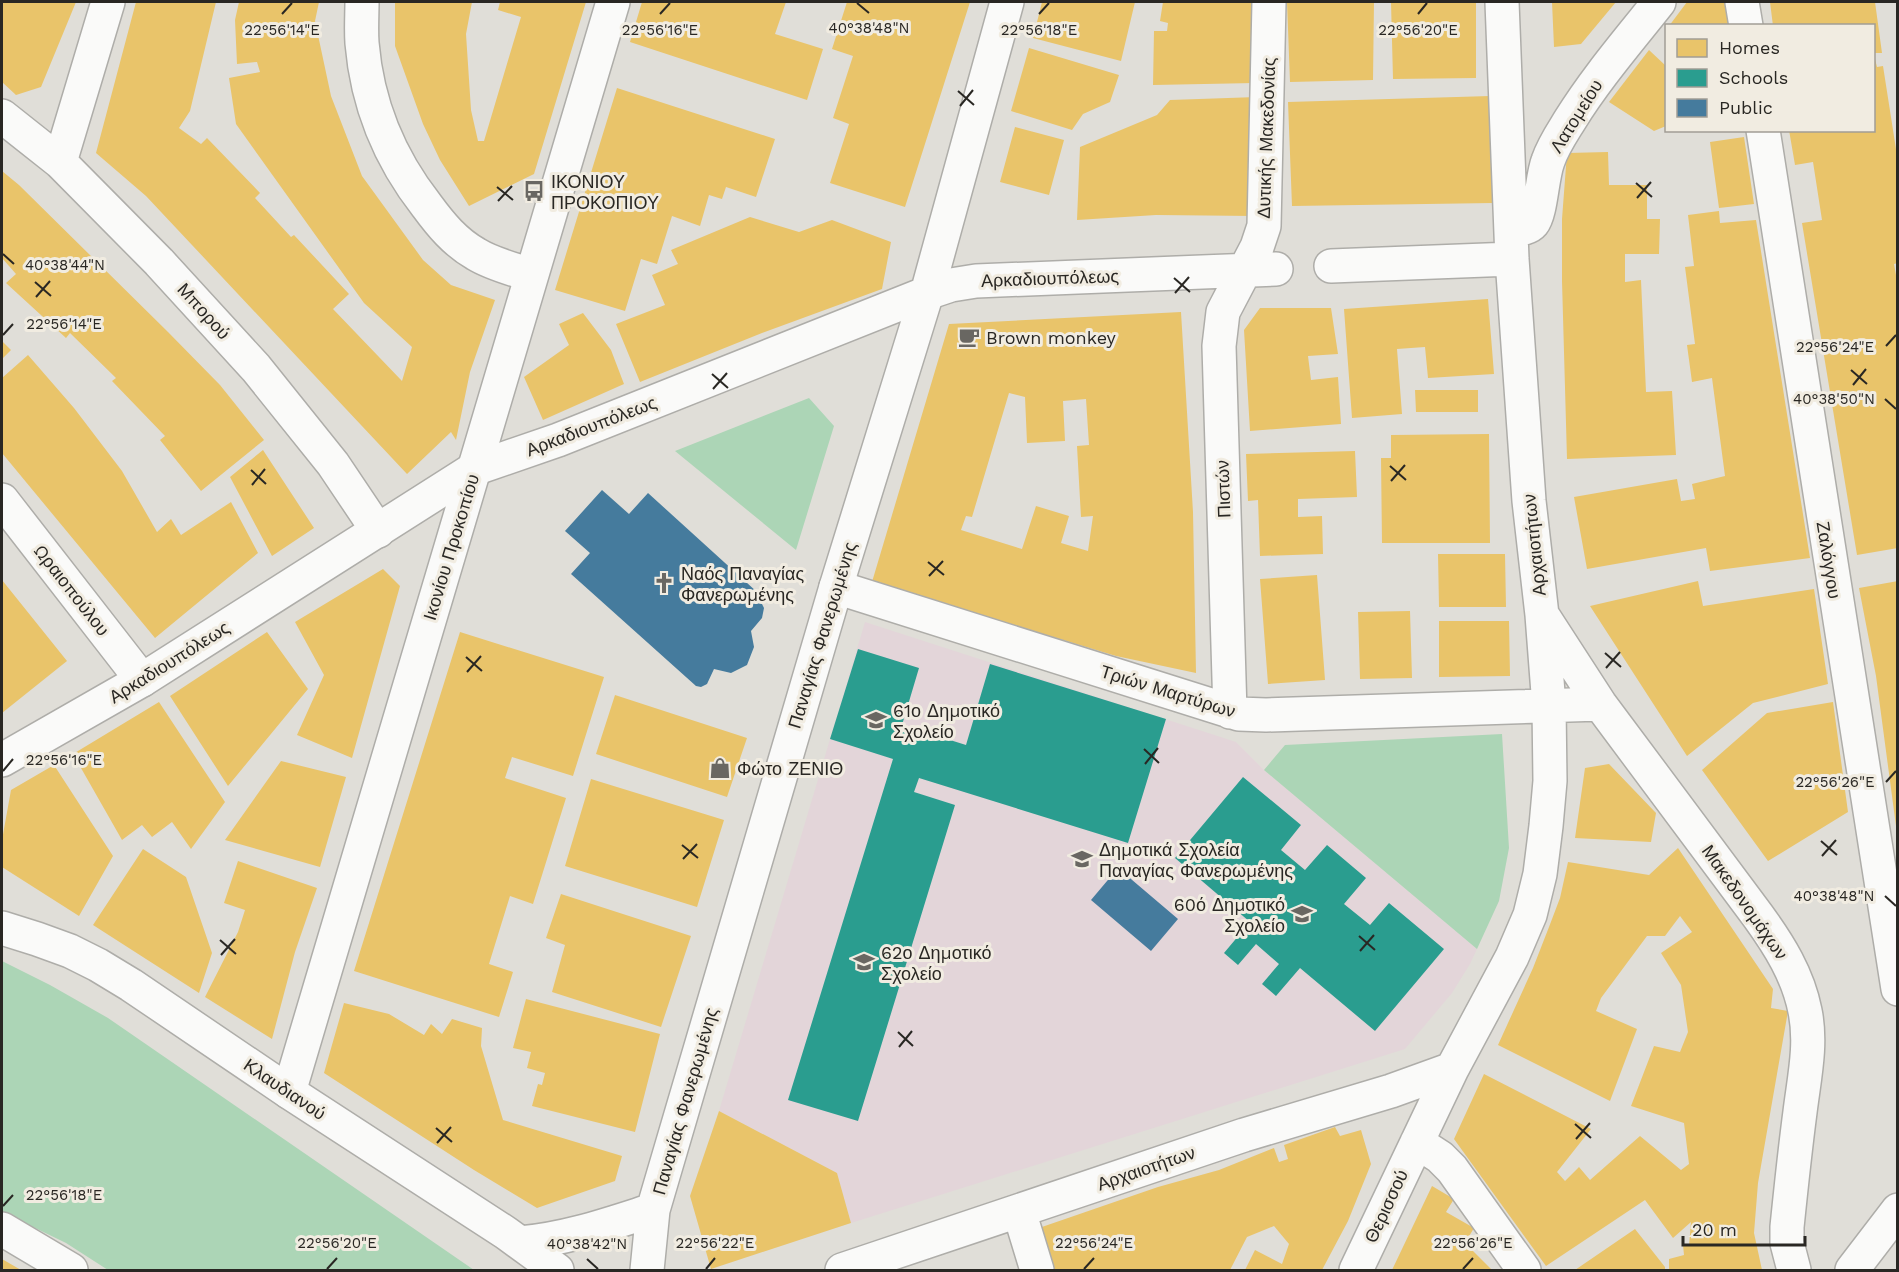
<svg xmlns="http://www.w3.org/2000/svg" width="1899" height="1272" viewBox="0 0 1899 1272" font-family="'Work Sans',sans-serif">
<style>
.education{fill:#e3d5d9}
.green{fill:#acd5b6}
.homes{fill:#e9c46a;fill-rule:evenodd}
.schools{fill:#2a9d8f}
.public{fill:#457b9d}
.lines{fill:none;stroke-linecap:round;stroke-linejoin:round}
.street-casing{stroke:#aeada9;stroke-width:36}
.secondary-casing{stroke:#aeada9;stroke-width:36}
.street{stroke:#fafaf9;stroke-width:33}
.secondary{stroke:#fafaf9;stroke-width:33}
.ticks{fill:none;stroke:#292723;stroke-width:2}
.labels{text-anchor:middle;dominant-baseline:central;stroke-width:6;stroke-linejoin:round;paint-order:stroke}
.street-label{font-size:18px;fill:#292723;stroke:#f1ece1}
.poi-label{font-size:18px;fill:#292723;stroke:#f1ece1;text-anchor:start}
.ticks-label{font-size:15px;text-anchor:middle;fill:#292723;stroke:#f1ece1;stroke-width:6;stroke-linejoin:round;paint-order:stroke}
</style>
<rect width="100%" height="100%" fill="#e0ded8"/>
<path class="education" d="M865 622 1236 742 1264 770 1477 949 1470 964 1452 993 1405 1049 851 1223 837 1173 719 1111Z"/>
<path class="green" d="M809 398 834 426 796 550 675 451Z
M1502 734 1509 848 1499 901 1477 949 1264 770 1285 745Z
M2 961 50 985 108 1018 474 1270H108L66 1243 33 1227 2 1216Z"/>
<path class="homes" d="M2 2H76L41 87 16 95 2 82Z
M136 2H216L190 111 179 128 201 144 207 138 260 193 255 198 291 237 294 235 349 294 333 309 402 381 412 347 364 303 236 124 229 78 260 72 257 62 237 64 235 20 239 2H319L315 21 331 96 362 176 423 260 451 285 495 300 470 372 456 440 451 432 407 474 146 196 96 153Z
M395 2H472L466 34 471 110 478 141H484L521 17 498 10 500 2H586L534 174 469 206 440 160 423 124 395 46Z
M642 2H786L775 34 823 49 807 100 630 42Z
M847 2H970L905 207 830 183 849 124 833 118 853 56 832 49Z
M1042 2H1135L1121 61 1033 38Z
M1163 2H1253L1255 83 1153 85 1154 31H1167L1168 23 1160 21Z
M1287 2H1374L1373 80 1290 82Z
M1391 2H1476V78L1393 79Z
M1552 2H1616L1581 44 1554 47Z
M1687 2H1725L1729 26H1669Z
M1770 2H1875L1882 53H1874V26H1773Z
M1029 48 1119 75 1110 102 1083 114 1072 130 1011 111Z
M1649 50 1666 66V126L1654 131 1609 102Z
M1874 55 1877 67 1883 66 1898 162V263L1894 264 1898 286V548L1857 555 1802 223 1822 220 1813 162 1795 165 1789 130H1874Z
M617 88 775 139 756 197 726 187 722 199 709 195 700 226 672 216 657 264 641 259 625 311 555 290Z
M1490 96 1493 203 1292 206 1288 102Z
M1257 97 1255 216 1156 215 1077 220 1080 147 1157 115 1170 100Z
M1015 127 1064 140 1049 195 1000 182Z
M1744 137 1754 204 1719 208 1710 142Z
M1608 152 1609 185H1647V219H1660L1659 254H1625V282L1641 280 1646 392 1672 391 1676 455 1567 459 1562 281V219L1567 153Z
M2 171 19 185 168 332 220 385 264 440 201 491 160 440 165 436 112 381 116 378 70 333 66 338 6 283 16 274 2 258Z
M1719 211 1720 223 1756 220 1810 558 1710 571 1706 548 1587 569 1574 497 1677 479 1681 501 1695 499 1692 484 1725 476 1712 378 1692 382 1687 345 1695 344 1685 267 1694 266 1688 215Z
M750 217 799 232 832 220 891 242 882 289 762 333 640 382 616 324 665 305 652 275 678 264 671 250Z
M1488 299 1494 374 1428 378 1425 347 1397 349 1402 414 1352 418 1344 309Z
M1260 308H1331L1338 354 1308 356 1311 380 1338 377 1341 424 1250 431 1244 330Z
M1181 312 1193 512 1196 673 1116 656 872 582 949 324ZM1009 393 1025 397 1027 443 1065 441 1063 401 1086 399 1089 445 1077 446 1081 517 1093 516 1088 551 1061 543 1069 516 1036 506 1022 549 961 530 966 516 972 517Z
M583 313 611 350 624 384 543 420 524 377 569 345 559 324Z
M2 341 11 350 2 359Z
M28 355 74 408 122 471 157 532 171 519 181 535 231 502 258 553 155 638 2 453V378Z
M1415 390H1478V412H1416Z
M1489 434 1490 543H1382L1381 458H1391V435Z
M263 450 314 528 272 556 230 477Z
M1355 451 1357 497 1298 499V517L1322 516 1323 554 1260 556 1258 500 1248 501 1246 454Z
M1438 554H1505L1506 607H1439Z
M383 569 400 586 352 758 297 735 324 675 295 622Z
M1317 575 1325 680 1268 684 1260 579Z
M2 580 67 661 2 713Z
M1698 581 1703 606 1814 589 1828 684 1753 703 1687 756 1590 606Z
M1898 581V826H1896L1876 676 1859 588Z
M1410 611 1412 678 1360 679 1358 612Z
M1439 621H1509L1510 676 1439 677Z
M267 632 308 689 228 786 170 696Z
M460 632 604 677 573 776 512 757 505 778 566 798 533 904 510 896 489 964 513 972 499 1017 354 971Z
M615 695 747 738 727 797 596 754Z
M159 702 225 802 191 849 172 822 152 837 142 825 122 840 73 754Z
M1833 702 1848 812 1768 861 1702 770 1767 713Z
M281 761 346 777 320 867 225 840Z
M1609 764 1656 813 1651 842 1575 838 1585 768Z
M54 765 113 856 79 916 2 867V840L11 790Z
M591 779 724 820 697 907 565 866Z
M1678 848 1773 989 1771 1008 1788 1011 1758 1183 1754 1233 1762 1270H1669V1259L1684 1255 1683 1245 1689 1246 1691 1222 1673 1238 1645 1200 1546 1266 1454 1139 1484 1074 1591 1129 1557 1172 1565 1181 1579 1167 1590 1180 1640 1136 1681 1170 1689 1164 1684 1123 1631 1106 1654 1046 1680 1052 1688 1032 1681 985 1661 953 1692 932 1680 916 1665 936H1647L1601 998 1596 1011 1637 1029 1610 1101 1498 1045 1533 968 1549 927 1560 898 1568 862 1649 875Z
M143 849 186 877 212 953 199 993 93 925Z
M238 861 317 888 295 952 272 1039 205 997 238 932 245 910 224 903Z
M561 894 691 936 661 1027 552 992 565 945 546 938Z
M526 999 660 1034 635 1132 532 1106 538 1084 542 1085 545 1073 527 1068 531 1052 513 1048Z
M344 1003 389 1014 424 1035 431 1024 442 1034 452 1019 482 1028 481 1046 503 1120 622 1156 615 1181 537 1208 474 1170 324 1073Z
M719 1111 837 1173 851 1223 711 1269 690 1196Z
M1335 1127 1340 1136 1361 1130 1371 1164 1348 1221 1322 1270H1245L1255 1250 1282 1264 1289 1244 1274 1226 1247 1237 1230 1270H1054L1039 1228 1158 1187 1219 1170 1274 1148 1279 1162 1288 1159 1284 1145Z
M1432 1186 1454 1199 1446 1212 1474 1228 1465 1243 1492 1270H1392Z
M1635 1229 1665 1267V1270H1575Z
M2 1259 21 1270H2Z"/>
<path class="schools" d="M858 649 919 668 902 725 966 745 990 664 1166 719 1128 843 919 778 914 792 955 805 858 1121 788 1100 893 759 830 739Z
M1243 777 1301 825 1281 850 1305 870 1327 845 1366 878 1344 904 1370 925 1389 903 1444 949 1375 1031 1300 968 1276 996 1262 984 1279 964 1256 944 1238 965 1224 953 1250 922 1175 858Z"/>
<path class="public" d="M602 490 629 514 648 493 757 592 753 596 762 604 764 608 762 618 751 631 754 647 747 665 731 673 714 669 707 684 701 687 696 686 571 574 590 553 565 531Z
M1118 868 1178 919 1151 951 1091 900Z"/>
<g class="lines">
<defs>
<path id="street" d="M362 2C362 15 361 29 362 43 367 103 390 159 427 206 441 225 455 242 476 254 492 264 513 269 531 275
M1742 2 1746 26
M2 116 60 162 159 262 256 368 333 464 378 531
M1763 130 1898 989
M60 162 108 2
M1511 230C1518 229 1528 229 1533 223 1541 213 1542 176 1548 161 1553 146 1562 133 1570 120 1596 78 1629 40 1659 2
M1331 266 1512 259
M927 293 951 285 976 281 1276 269
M2 500 142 680
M836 587 1239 714 1266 715 1600 704
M1543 616 1600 704 1758 916C1779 945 1798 975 1805 1011 1812 1044 1804 1079 1800 1112 1795 1150 1791 1188 1787 1227V1243L1794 1270
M1230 712 1219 346 1223 312 1257 247 1264 226 1269 2
M289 1092 613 2
M1417 1142 1440 1157 1452 1169 1524 1270
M1019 1211 1037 1270
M2 1229 71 1270
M842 1270 1244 1135 1391 1091 1452 1069
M1356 1270 1452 1069 1512 957 1530 915 1540 874 1546 826 1550 781 1549 706 1542 615 1529 501 1512 259 1502 2
M1852 1270 1898 1210"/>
<path id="secondary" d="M2 760 142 680 474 469 558 440 927 293
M2 928 37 939 70 951 98 965 131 985 289 1092 506 1233 557 1270
M520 1243C567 1239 609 1224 653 1210
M647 1270 653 1210 836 587 927 293 1007 2"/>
</defs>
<use href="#street" class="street-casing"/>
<use href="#secondary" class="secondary-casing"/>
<use href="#street" class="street"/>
<use href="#secondary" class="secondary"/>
</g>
<path class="ticks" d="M857 3 869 13M282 14 292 3M660 14 670 3M1039 14 1049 3M1418 14 1427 3M958 91 974 105M960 106 973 90M1636 183 1652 197M497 187 513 200M1637 198 1651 182M498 201 512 186M3 254 14 264M1174 278 1190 292M35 282 51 296M1175 293 1189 277M36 297 50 281M3 335 13 324M1886 346 1896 335M1851 370 1867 384M712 374 728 388M1853 385 1866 369M713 389 727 373M1885 399 1896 409M1390 466 1406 480M251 470 266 484M1391 481 1405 465M252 485 265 469M928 562 944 575M929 576 943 561M1605 653 1621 667M466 657 482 671M1606 668 1620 652M467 672 481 656M1144 749 1159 763M1145 764 1158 748M3 771 13 759M1886 782 1896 771M1821 841 1837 855M682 845 698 858M1822 856 1836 840M683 859 697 844M1885 896 1896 906M1359 936 1375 950M220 940 236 954M1360 951 1374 935M221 955 235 939M898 1032 913 1046M899 1047 912 1031M1575 1124 1591 1138M436 1128 452 1142M1576 1139 1590 1123M437 1143 451 1127M3 1206 13 1195M587 1259 598 1269M327 1269 337 1258M706 1269 715 1258M1084 1269 1094 1258M1463 1269 1473 1258"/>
<defs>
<symbol id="bus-bare" viewBox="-9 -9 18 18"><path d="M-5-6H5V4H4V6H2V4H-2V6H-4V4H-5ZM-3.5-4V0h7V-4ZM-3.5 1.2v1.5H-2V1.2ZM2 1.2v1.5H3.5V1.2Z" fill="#696762" stroke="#f1ece1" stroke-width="2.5" paint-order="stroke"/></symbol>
<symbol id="cafe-bare" viewBox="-9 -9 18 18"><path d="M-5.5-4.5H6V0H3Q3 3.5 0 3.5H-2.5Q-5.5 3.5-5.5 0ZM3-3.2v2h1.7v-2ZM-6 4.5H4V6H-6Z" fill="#696762" stroke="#f1ece1" stroke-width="2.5" paint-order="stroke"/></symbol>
<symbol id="church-bare" viewBox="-9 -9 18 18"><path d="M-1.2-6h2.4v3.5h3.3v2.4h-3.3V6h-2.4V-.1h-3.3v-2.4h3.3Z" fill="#696762" stroke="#f1ece1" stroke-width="2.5" paint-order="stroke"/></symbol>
<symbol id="school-bare" viewBox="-9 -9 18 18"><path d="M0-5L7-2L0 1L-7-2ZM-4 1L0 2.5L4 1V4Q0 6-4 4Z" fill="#696762" stroke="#f1ece1" stroke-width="2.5" paint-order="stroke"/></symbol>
<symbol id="shop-bare" viewBox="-9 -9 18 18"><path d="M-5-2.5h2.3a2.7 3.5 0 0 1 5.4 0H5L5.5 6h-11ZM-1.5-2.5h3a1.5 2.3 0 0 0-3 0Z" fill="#696762" stroke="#f1ece1" stroke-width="2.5" paint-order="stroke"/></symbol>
</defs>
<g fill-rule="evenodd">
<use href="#bus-bare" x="519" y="176" width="30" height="30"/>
<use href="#cafe-bare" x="954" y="322" width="30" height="30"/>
<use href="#church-bare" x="649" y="568" width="30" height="30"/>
<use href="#school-bare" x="861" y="705" width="30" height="30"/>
<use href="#shop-bare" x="705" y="753" width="30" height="30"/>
<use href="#school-bare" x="1067" y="844" width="30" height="30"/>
<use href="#school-bare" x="1287" y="899" width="30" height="30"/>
<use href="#school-bare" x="849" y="947" width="30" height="30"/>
</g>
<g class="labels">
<g class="street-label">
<text transform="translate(1576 116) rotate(-58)">Λατομείου</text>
<text transform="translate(1266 138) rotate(-88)">Δυτικής Μακεδονίας</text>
<text transform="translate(1050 278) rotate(-2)">Αρκαδιουπόλεως</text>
<text transform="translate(204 311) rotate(48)">Μπορού</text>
<text transform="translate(591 426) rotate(-21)">Αρκαδιουπόλεως</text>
<text transform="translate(1223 489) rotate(-92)">Πιστών</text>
<text transform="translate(1534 545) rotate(-96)">Αρχαιοτήτων</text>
<text transform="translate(451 547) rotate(-73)">Ικονίου Προκοπίου</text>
<text transform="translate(1829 560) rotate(81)">Ζαλόγγου</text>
<text transform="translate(72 590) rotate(52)">Ωραιοπούλου</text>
<text transform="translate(822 635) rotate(-73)">Παναγίας Φανερωμένης</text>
<text transform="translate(169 662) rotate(-32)">Αρκαδιουπόλεως</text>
<text transform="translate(1168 691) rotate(17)">Τριών Μαρτύρων</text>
<text transform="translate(1745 902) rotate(55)">Μακεδονομάχων</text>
<text transform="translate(285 1089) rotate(34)">Κλαυδιανού</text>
<text transform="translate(685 1101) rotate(-74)">Παναγίας Φανερωμένης</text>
<text transform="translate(1146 1168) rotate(-19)">Αρχαιοτήτων</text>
<text transform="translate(1386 1206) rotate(-65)">Θερισσού</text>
</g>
<g class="poi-label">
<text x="551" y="181">ΙΚΟΝΙΟΥ<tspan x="551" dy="21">ΠΡΟΚΟΠΙΟΥ</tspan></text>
<text x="986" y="337">Brown monkey</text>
<text x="681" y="573">Ναός Παναγίας<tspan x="681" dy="21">Φανερωμένης</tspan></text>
<text x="893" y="710">61ο Δημοτικό<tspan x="893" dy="21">Σχολείο</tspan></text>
<text x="737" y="768">Φώτο ΖΕΝΙΘ</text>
<text x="1099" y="849">Δημοτικά Σχολεία<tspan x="1099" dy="21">Παναγίας Φανερωμένης</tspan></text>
<text x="1285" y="904" text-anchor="end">60ό Δημοτικό<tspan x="1285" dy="21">Σχολείο</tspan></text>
<text x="881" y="952">62ο Δημοτικό<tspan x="881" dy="21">Σχολείο</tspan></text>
</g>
</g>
<g class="ticks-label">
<text x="869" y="33">40°38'48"N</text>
<text x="282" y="35">22°56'14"E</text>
<text x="660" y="35">22°56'16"E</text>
<text x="1039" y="35">22°56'18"E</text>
<text x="1418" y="35">22°56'20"E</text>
<text x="65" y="270">40°38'44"N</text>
<text x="64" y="329">22°56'14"E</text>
<text x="1835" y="352">22°56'24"E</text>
<text x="1834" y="404">40°38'50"N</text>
<text x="64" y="765">22°56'16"E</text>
<text x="1835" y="787">22°56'26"E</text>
<text x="1834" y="901">40°38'48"N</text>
<text x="64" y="1200">22°56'18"E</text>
<text x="337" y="1248">22°56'20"E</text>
<text x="715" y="1248">22°56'22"E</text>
<text x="1094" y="1248">22°56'24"E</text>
<text x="1473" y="1248">22°56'26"E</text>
<text x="587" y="1249">40°38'42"N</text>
</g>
<rect width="1899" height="1272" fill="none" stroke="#292723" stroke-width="6"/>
<rect x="1665" y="24" width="210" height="108" fill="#f1ece1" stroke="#a19d95" stroke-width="1.5"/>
<rect x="1677" y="39" width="30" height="18" fill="#e9c46a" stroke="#a19d95" stroke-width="1.5"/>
<text x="1719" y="54" font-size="18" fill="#292723">Homes</text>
<rect x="1677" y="69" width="30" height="18" fill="#2a9d8f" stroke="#a19d95" stroke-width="1.5"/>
<text x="1719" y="84" font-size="18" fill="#292723">Schools</text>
<rect x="1677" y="99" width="30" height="18" fill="#457b9d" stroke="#a19d95" stroke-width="1.5"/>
<text x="1719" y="114" font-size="18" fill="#292723">Public</text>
<path d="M1683 1236v9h122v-9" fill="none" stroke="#292723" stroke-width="3"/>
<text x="1692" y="1236" font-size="18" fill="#292723" stroke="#f1ece1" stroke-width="4.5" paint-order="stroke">20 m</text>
</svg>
